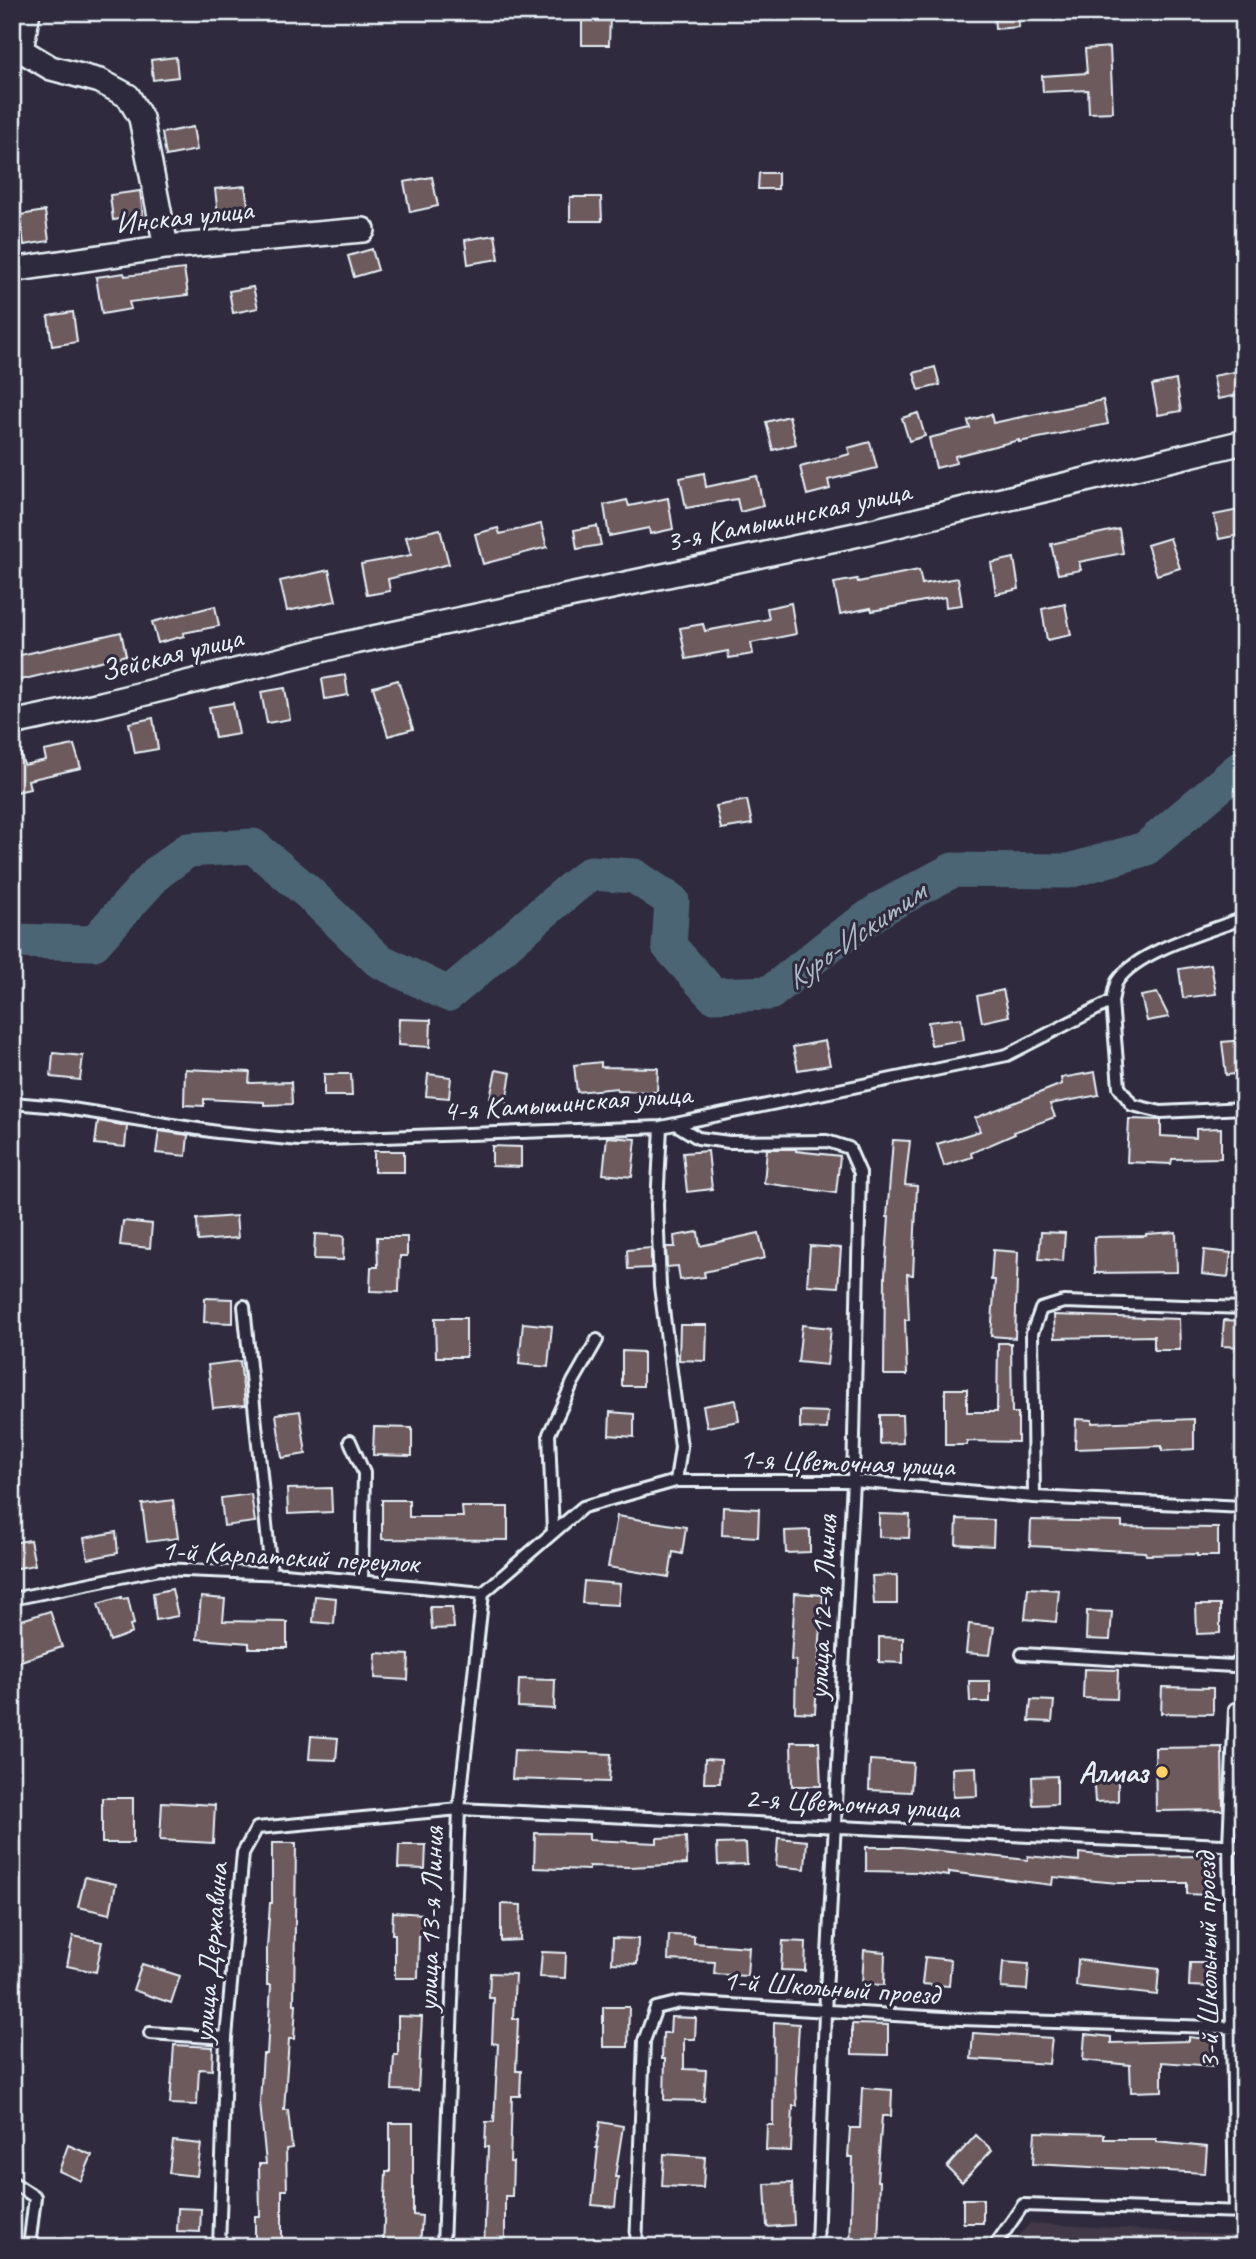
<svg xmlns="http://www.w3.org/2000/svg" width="1256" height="2259" viewBox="0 0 1256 2259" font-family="Caveat,sans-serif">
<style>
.built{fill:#423846}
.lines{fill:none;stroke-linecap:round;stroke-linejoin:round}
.river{stroke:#4c6575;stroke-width:35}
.building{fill:#6d5a5b;stroke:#e8f1f8;stroke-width:2}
.lane-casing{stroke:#e8f1f8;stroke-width:16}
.street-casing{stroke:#e8f1f8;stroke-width:28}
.lane{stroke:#2f2a3d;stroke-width:10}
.street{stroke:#2f2a3d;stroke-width:23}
.poi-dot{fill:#ffd166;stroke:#2f2a3d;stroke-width:2.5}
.labels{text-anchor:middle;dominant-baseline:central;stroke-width:6;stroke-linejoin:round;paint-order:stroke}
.street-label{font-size:30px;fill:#e8f1f8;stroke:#2f2a3d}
.poi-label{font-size:30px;font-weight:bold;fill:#e8f1f8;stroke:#2f2a3d;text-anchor:end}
.water-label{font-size:32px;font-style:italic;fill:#aab9c4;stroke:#2f2a3d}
</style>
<rect width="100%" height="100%" fill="#2f2a3d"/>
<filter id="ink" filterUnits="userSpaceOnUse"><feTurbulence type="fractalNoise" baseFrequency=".0143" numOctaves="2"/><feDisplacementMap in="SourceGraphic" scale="14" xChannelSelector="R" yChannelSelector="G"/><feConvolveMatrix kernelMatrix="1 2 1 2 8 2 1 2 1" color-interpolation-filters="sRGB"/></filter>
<g filter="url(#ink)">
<path class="built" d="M1030 2223 1244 2236V2247H1009Z"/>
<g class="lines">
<path class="river" d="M12 941 94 943 157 873 188 850 253 846 309 893 378 960 448 994C497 955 541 911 591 873L634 876 672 901 669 946 713 995 770 993 832 943 884 907 953 870 1069 871 1145 849 1244 765"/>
</g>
<path class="building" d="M994 12H1018L1019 27 995 29Z
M582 15 610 16 609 45H582Z
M1110 47 1113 112 1089 113 1088 90 1043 92 1042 76 1087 73 1085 49Z
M176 57 178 77 153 80 151 60Z
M193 127 197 150 166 156 162 133Z
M759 173H778V189H758Z
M432 177 438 206 410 212 404 182Z
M245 186 249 211 218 215 215 189Z
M140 191 143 216 113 220 110 195Z
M570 197H601L602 221H570Z
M45 211 49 241 24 245 20 215Z
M495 235 499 259 468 264 465 240Z
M372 249 378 270 354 277 348 256Z
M184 269 188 295 129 302 131 309 102 314 96 277 124 273 125 276Z
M253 287 258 308 233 313 229 291Z
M73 312 77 342 52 346 48 316Z
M935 367 940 385 919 390 914 373Z
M1244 370V394L1218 399 1213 376Z
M1176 380 1181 411 1158 415 1152 385Z
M1103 400 1108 424 1019 442V440L955 456 956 463 936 468 929 438 970 428 968 421 991 414 993 423Z
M918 413 925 436 909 441 902 418Z
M789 416 796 444 773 450 766 422Z
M870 442 877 468 828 480 830 489 807 495 800 467 850 454 848 448Z
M704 473 706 487 757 476 763 506 740 512 737 499 686 508 680 478Z
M668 498 673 529 650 534 649 528 609 536 604 505 627 500 629 506Z
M1244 509V534L1219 539 1214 515Z
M541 524 547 547 483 564 475 534 498 528 500 534Z
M597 526 601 545 577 549 574 530Z
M440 529 449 564 388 579 390 591 367 595 361 564 411 555 406 537Z
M1119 529 1123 553 1079 562 1081 570 1058 574 1051 544Z
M1170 538 1180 568 1157 575 1147 545Z
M1014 558 1019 589 996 594 991 563Z
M329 570 336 601 287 611 280 581Z
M919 570 922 584 958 578 962 605 946 607 945 597 872 611 871 608 840 614 834 583 857 579 858 582Z
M791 603 796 634 751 643 753 654 729 658 728 651 686 659 680 628 703 624 705 631 769 619 767 608Z
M1065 604 1071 635 1047 640 1042 609Z
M215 606 219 626 183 633 184 636 158 643 152 622Z
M121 632 126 655 12 682V657Z
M345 675 348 695 325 699 322 679Z
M398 680 413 729 388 736 373 687Z
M285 688 290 719 267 723 261 692Z
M233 703 239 734 215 738 209 707Z
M153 718 158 749 135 753 129 723Z
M12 741H17L24 765 46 760 44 751 74 745 81 768 28 780 30 789 12 793Z
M747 800 752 824 721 829 716 806Z
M1211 964 1216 994 1183 998 1179 969Z
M1003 990 1009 1016 982 1022 977 996Z
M1157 993 1169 1017 1147 1021 1141 996Z
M961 1018 964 1040 931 1045 928 1022Z
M399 1019 431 1020 430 1047 398 1045Z
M1244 1040V1073L1226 1075 1222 1042Z
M825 1041 830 1065 798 1070 793 1047Z
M53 1053 83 1056 80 1080 51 1077Z
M601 1062V1067L658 1068 657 1092 617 1091V1088L577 1092 574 1065Z
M185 1069 250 1072 249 1083 291 1082 292 1104 264 1105V1102L204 1099V1106L184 1105Z
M496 1070 511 1073 506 1102 490 1098Z
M1095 1072 1099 1095 1050 1104 1055 1117 1014 1132 1015 1134 971 1153 972 1157 944 1166 937 1144 980 1131 975 1118 1062 1084 1061 1078Z
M324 1074H351L352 1096H324Z
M428 1074 451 1077 449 1098 426 1096Z
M1129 1119 1161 1120V1136L1196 1138V1129L1221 1128V1158L1172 1159 1171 1164 1127 1162Z
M98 1121 127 1126 125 1147 95 1144Z
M159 1131 188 1135 186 1156 156 1153Z
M607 1137 636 1139 632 1177 603 1174Z
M893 1140 910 1141 905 1185 917 1186 913 1275 907 1274 909 1320H905L907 1375H884L885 1276 889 1217H887Z
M492 1146 521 1147V1167L492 1166Z
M767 1149H796V1151L840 1156 836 1193 764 1183Z
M374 1151H404V1172H374Z
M708 1151 712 1189 687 1192 683 1153Z
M236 1216 238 1238 198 1241 197 1219Z
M123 1221 152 1224 150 1248 120 1245Z
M698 1232 700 1246 759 1233 765 1258 704 1272 705 1277 680 1280 678 1266 667 1267 666 1247H675L674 1236Z
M1041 1232 1065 1233 1063 1261 1039 1259Z
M1176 1232 1177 1272 1095 1273 1094 1237 1146 1236V1234Z
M315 1234 344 1236 343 1260 314 1259Z
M377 1237H407V1256H400L399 1292 370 1291 371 1267H378Z
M810 1246 841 1248 838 1287 807 1285Z
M651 1248V1268L628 1269 627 1250Z
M993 1250 1018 1252 1015 1338 991 1336 995 1280H991Z
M1204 1250 1231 1253 1228 1277 1202 1274Z
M205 1298 233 1299V1323L204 1322Z
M1054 1315 1179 1319 1180 1350H1154V1336L1055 1338Z
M435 1318H466V1357H436Z
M1224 1320 1244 1321V1347L1222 1346Z
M523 1323 552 1326 548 1367 519 1364Z
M680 1325H707L706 1361 679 1360Z
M802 1325 831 1328 827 1365 798 1362Z
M998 1343H1011L1012 1413H1018V1442L967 1441V1445H945V1389H967V1412H997Z
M622 1351 643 1352V1386H622Z
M240 1361 245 1405 213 1408 208 1365Z
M736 1400 739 1421 707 1427 703 1406Z
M300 1411 306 1454 282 1458 276 1414Z
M800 1411 828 1412 827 1429 800 1428Z
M610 1412 634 1414V1437L609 1435Z
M880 1415H902L903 1443 880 1444Z
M1076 1419 1092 1420V1423L1194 1419V1449L1162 1451V1446L1075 1449Z
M374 1427 412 1428V1456L373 1455Z
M331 1488 332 1512 288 1514 287 1489Z
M251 1494 255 1522 224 1526 221 1498Z
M173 1500 178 1538 147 1542 142 1504Z
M382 1500H409V1517H463L462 1507H508V1540L382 1539Z
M723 1507 759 1509 758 1537 722 1535Z
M879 1514 910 1515 909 1538 879 1537Z
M617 1516 686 1527 682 1554 673 1552 669 1577 608 1567Z
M957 1519 994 1520 993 1546 956 1544Z
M1031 1520 1122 1522V1527L1218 1528V1556H1197V1554L1146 1555 1145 1552 1030 1546Z
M810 1530V1552L786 1553 785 1531Z
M116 1532 118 1553 88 1559 84 1538Z
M30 1540 35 1565 12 1569V1543Z
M897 1575V1604H874L872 1576Z
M584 1581 620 1584 618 1605 582 1603Z
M1028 1588 1059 1590 1056 1622 1025 1619Z
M172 1589 178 1616 156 1620 153 1593Z
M795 1593 823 1595 815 1713 795 1712 796 1661 791 1660Z
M315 1596 336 1598 334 1624 313 1622Z
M121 1597V1599L128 1598 134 1624 130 1625 132 1633 110 1641 98 1604Z
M201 1597 225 1599 223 1621 287 1622V1648H249V1643L197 1639Z
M1196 1605H1220V1633L1197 1634Z
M430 1607H452L454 1628 432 1629Z
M50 1611 62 1647 12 1664V1623Z
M1087 1611 1112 1612 1110 1640 1086 1639Z
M969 1624 994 1627 990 1655 966 1653Z
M879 1637 903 1638V1663L879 1662Z
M376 1653 409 1655 408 1680 375 1678Z
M1084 1669 1118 1670 1117 1699 1083 1698Z
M519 1679 555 1680 554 1709 518 1707Z
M969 1681H990V1702H970Z
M1162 1687 1213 1688V1714L1161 1713Z
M1031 1700 1054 1701 1052 1722 1029 1721Z
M311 1736 338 1738 336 1760 309 1759Z
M791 1742H819L821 1786H792Z
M1222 1747 1223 1810 1156 1811 1155 1748Z
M514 1750 611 1754 609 1782 512 1779Z
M705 1759 721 1760 720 1783H704Z
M870 1760 913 1763 911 1792 869 1790Z
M976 1767 977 1796 953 1797 952 1768Z
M1118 1772V1801L1095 1802 1093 1773Z
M1057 1776V1804L1033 1805 1032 1777Z
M102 1798H133V1843H102Z
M162 1802 215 1805 213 1843 160 1840Z
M535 1833 589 1834V1840L657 1843V1838L686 1837 687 1864 630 1867 589 1866V1870L534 1868Z
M778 1838 807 1841 805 1869 776 1866Z
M272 1843H296L294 2004H296L294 2039H289L284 2110H288L292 2148 286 2149 287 2190H282V2242H255V2216H260L259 2164H266L260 2102 263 2054H267L271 1985H267V1948L270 1903H272Z
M746 1843 747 1864 718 1865 717 1844Z
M399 1845H426L425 1869 398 1868Z
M866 1847H902L1028 1860V1856L1079 1861V1853L1121 1857 1208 1856 1206 1895 1187 1894V1883H1118L1053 1877 1052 1885 949 1872V1876L917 1872 866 1871Z
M85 1877 116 1884 110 1914 78 1907Z
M501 1904 521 1905 520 1940 501 1941Z
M393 1912 423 1914 422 1936H419L418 1978H395V1934H392Z
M669 1935 694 1936V1943L749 1947 747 1976 714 1974 715 1962 668 1960Z
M73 1936 102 1942 96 1972 67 1966Z
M613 1938 638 1939 637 1964 612 1963Z
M783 1941 806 1942 805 1971 781 1970Z
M864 1950 885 1952 884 1985 862 1984Z
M542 1952 566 1953 565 1978 540 1977Z
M925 1957 951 1960 949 1986 922 1984Z
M1078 1960 1159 1969 1157 1995 1076 1986Z
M1003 1962 1029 1964 1027 1990 1001 1988Z
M1190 1963H1213V1987L1189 1986Z
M142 1964 180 1976 171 2003 133 1990Z
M490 1973 515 1974 513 2019H518L516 2071H521L520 2096H512L510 2162H513L512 2196H505V2247H484L488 2147H485L486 2122H494L498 2044 492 2043 494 1998H489Z
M603 2007H629L628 2047H603Z
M398 2016 422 2017 418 2091 392 2090 394 2055H398Z
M671 2017 696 2018 695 2039H684V2069L706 2070 704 2101 664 2100 665 2059H662L663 2033H670Z
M774 2022 799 2024 796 2078 797 2106H793L791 2151 766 2150 767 2125H773Z
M852 2024 888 2025V2055L852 2054Z
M973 2033 1052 2038 1049 2064 971 2059Z
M1085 2034 1111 2037V2043L1189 2041V2037L1215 2040 1213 2066 1162 2062V2091L1131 2092 1130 2065 1083 2060Z
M174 2045 213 2047 212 2070 199 2069 197 2105 170 2104Z
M862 2088 892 2090 891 2116H882L877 2181H880L878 2247H850L853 2157H848L850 2128H860Z
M600 2122 623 2126 615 2177H618L615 2207 592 2205 598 2148H596Z
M390 2123H413V2215L422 2216 420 2247H383L386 2172H390Z
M1035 2132 1104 2134V2139H1156V2142L1207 2147 1205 2173 1033 2164Z
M976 2135 992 2150 962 2182 947 2167Z
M173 2141 201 2144 197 2176 169 2173Z
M68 2145 92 2155 81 2181 59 2171Z
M664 2154 705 2157 703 2188 662 2186Z
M792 2183 794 2225 767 2227 765 2184Z
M963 2199H983V2223H963Z
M178 2208 201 2209 200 2232 177 2231Z"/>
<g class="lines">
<defs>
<path id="lane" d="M1112 1001 1119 1087 1132 1105 1161 1112 1244 1108
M12 1103 59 1107 217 1132 299 1140 661 1127 1007 1055 1112 1001C1114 994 1114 985 1118 980 1139 950 1210 931 1244 918
M677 1125 698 1138 729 1142 827 1141 849 1148 860 1173 853 1481 825 2012 817 2247
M661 1127 657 1205 660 1286 681 1447 676 1481
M244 1306 271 1573
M350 1441 364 1473 362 1581
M1034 1497 1032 1333 1041 1309 1064 1302 1244 1308
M553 1532 549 1434 573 1382 597 1340
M483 1593 583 1507 676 1481H853L1034 1497 1244 1507
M12 1599 160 1569 285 1574 483 1593
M1022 1654 1233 1666 1240 1661 1244 1636
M150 2033 226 2038
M12 2182 35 2197 29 2247
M1235 2212 1229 1845 1235 1709
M219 2247 226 2038 243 1853 257 1828 459 1809 1244 1846
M443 2247 459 1809 483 1593
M636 2247 644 2041 656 2008 680 2002 960 2019 1244 2028
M994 2247 1023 2205 1244 2212"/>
<path id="street" d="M21 50 51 68 100 81 128 96 141 118 166 247
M12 56 21 50 28 12
M12 270 166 247 363 230
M12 723 101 704 345 644 864 533 1244 442"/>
</defs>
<use href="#lane" class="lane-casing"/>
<use href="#street" class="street-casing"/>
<use href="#lane" class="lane"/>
<use href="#street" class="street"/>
</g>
</g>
<circle class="poi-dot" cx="1162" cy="1772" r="7"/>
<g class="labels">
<g class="street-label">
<text transform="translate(184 216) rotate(-6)">Инская улица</text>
<text transform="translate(788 516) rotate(-12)">3-я Камышинская улица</text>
<text transform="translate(171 654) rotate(-14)">Зейская улица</text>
<text transform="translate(567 1102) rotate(-4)">4-я Камышинская улица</text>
<text transform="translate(847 1462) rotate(2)">1-я Цветочная улица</text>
<text transform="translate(290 1556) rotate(3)">1-й Карпатский переулок</text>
<text transform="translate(822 1607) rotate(-87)">улица 12-я Линия</text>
<text transform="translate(852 1803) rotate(3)">2-я Цветочная улица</text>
<text transform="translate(430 1919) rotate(-88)">улица 13-я Линия</text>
<text transform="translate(210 1953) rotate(-85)">улица Державина</text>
<text transform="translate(1207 1961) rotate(-91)">3-й Школьный проезд</text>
<text transform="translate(831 1987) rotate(4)">1-й Школьный проезд</text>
</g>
<g class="poi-label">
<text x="1148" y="1772">Алмаз</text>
</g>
<g class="water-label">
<text transform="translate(855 935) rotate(-35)">Куро-Искитим</text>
</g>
</g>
<rect width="1256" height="2259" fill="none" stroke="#2f2a3d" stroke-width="42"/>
<rect x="21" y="21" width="1214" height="2217" fill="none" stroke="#e8f1f8" stroke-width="2.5" filter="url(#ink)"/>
</svg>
